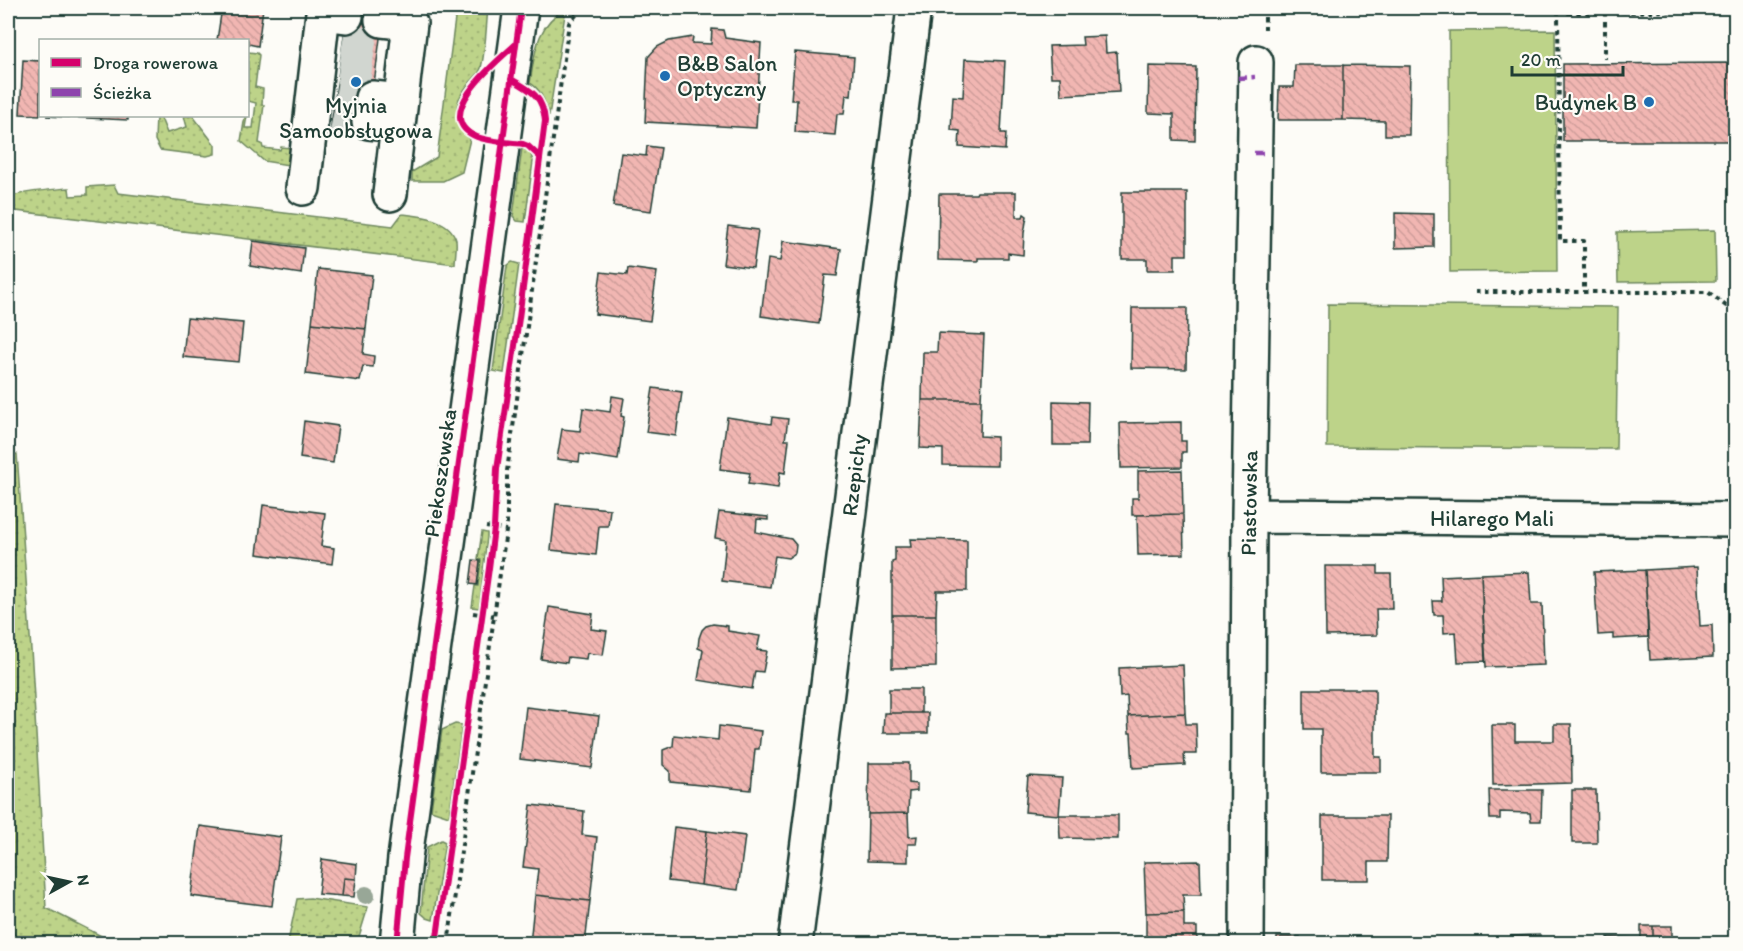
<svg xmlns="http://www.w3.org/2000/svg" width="1743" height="951" viewBox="0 0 1743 951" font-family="Itim,sans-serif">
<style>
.grass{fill:url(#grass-dots);stroke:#6e885e;stroke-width:1.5}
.park{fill:#bdd389;stroke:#6e885e;stroke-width:1.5}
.building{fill:url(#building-back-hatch);stroke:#1f3d34;stroke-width:1.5}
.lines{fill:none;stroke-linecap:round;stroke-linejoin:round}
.minor-tunnel{stroke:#d1d6d0;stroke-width:33;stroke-dasharray:33 16;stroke-linecap:butt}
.minor-casing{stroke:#1f3d34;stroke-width:38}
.path{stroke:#1f3d34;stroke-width:4;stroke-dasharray:4.5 4.5;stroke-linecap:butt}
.minor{stroke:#fdfcf7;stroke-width:33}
.quiet{stroke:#8e44ad;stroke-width:4.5;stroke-dasharray:9 4.5;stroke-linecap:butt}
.cycleway-casing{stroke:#fdfcf7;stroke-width:10}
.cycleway{stroke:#d6006c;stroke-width:6}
.tree{fill:#98a797}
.poi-dot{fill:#1f6fb2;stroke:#fdfcf7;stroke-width:2}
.labels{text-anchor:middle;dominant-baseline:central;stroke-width:4.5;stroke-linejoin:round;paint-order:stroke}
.poi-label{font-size:22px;fill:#1f3d34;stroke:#fdfcf7;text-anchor:start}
.street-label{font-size:22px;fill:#1f3d34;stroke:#fdfcf7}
</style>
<defs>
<pattern id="grass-dots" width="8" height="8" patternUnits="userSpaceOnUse" patternTransform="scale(1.5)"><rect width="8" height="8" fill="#bdd389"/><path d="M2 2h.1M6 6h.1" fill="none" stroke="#a2b677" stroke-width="1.8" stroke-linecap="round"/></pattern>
<pattern id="building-back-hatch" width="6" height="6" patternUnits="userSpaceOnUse" patternTransform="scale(1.5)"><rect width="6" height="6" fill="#f1b6b2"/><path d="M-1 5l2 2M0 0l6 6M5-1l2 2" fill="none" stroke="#ce9d9a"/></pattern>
</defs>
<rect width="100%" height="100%" fill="#fdfcf7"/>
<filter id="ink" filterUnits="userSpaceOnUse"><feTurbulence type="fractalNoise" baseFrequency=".0167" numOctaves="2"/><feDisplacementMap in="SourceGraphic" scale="12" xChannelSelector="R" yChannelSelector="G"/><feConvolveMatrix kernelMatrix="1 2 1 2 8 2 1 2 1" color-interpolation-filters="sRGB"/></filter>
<g filter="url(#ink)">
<path class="grass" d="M438 8H488C486 27 486 48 481 68 479 75 471 80 467 86 453 103 452 124 470 139L462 172 443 181H412V172L437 157 456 11Z
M566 8 549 116V113C545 102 541 89 530 83 535 52 536 25 566 8Z
M248 52 257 53 259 55 255 87 263 89 262 105H264L259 143 262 144 263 148 280 150 281 147 292 148 288 165 264 161 241 141 245 116H247L245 128H253L256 103 248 101Z
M156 116H160L167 133 187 127 184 116H193L215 145V154L207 156 160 150 155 140Z
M522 148 530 152 533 161 525 222 517 221 513 216Z
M114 185 118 193 393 226 402 214C420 216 450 218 456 240 457 247 455 257 455 264L8 210V197C28 191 48 190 69 188L70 196 87 195V187Z
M512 262 519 264 504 373 493 371 507 266Z
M17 454 32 664 46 908 115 943H18L8 917V455Z
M482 532 487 533V537L479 608 472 607 475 586H478L481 560 478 559Z
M455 724 462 725 449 816 431 810 442 730Z
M441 840 445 842 433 920 427 918 421 913 427 847Z
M310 898 368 907 357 943H286L288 942 297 899Z"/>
<path class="park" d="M1555 30 1557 271 1450 272 1449 31Z
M1715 230 1716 281 1618 282 1617 232Z
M1328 304 1618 307 1616 449 1327 447Z"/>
<path class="building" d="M222 8H263L258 46 248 44V40H217Z
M348 8H384L367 137 330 132Z
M712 29 723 30 725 38 761 43 756 128 645 122 648 57 657 47 669 41 693 37 692 43 711 44Z
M1105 36 1106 53 1117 52 1119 92 1061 95 1060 77H1051L1049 46 1083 45 1082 37Z
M795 52 854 57 851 96 846 95 844 114H837L835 135 795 132 797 100H791Z
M965 59 1005 61 1001 133H1006L1005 150 959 147 960 131 951 130 953 96 963 97Z
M23 60 40 61V115L20 114Z
M1736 63V141H1563V64Z
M1295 65H1343V120H1278L1279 87H1294Z
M1343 65 1410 66 1409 135H1385V121L1343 120Z
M1149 66 1196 67 1195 141 1174 140V114L1148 113Z
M46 116H128V120Z
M647 146 661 148 651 211 613 206 621 153 646 156Z
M977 192H1016V217H1023L1024 214 1027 216 1024 233 1023 255 1008 253V258H978V261L938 260 939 194H976Z
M1122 192H1187V255H1175V270H1147V259H1122Z
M1395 213 1434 214V247L1395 248Z
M728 226 758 230 753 268 723 264Z
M253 241 304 248 301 274 250 266Z
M783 241 841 249 837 276 825 275 819 324 761 316 768 259 780 261Z
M628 268 657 272 650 321 595 314 601 272 627 275Z
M318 269 372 275 366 329 312 323Z
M1132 308H1187L1186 369 1131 368Z
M187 318 243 323 239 362 183 357Z
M312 323 366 329 363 354 374 356 373 367 363 366 360 381 306 374Z
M938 333 984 335 981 400H922L923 352H937Z
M653 388 682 392 676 436 646 432Z
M612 396 624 398 621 416 624 417 618 460 580 454 579 462 557 459 562 429 580 431 583 408 610 412Z
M922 400H981L980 436 997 437V466L943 465V449L920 448Z
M1053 401 1088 402 1087 445H1053Z
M727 417 771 424 772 417 788 419 785 440H789L785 473 780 472 778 488 748 484 750 473 720 469Z
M304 421 338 426 333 463 300 458Z
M1181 422V441H1186V452H1182V467L1121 468 1120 423Z
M1182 470 1183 514 1132 515V498H1138V471Z
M556 504 610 509 608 526H599L596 555 551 550Z
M263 505 325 513 321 546 334 548 332 564 257 554Z
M719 512 768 517V520L757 519 756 532 791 539 796 545 795 553 788 558 775 556 770 587 722 581 726 540 715 538Z
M1183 514 1184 554 1138 555 1137 515Z
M910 539 967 540V591H937L936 615H892V562L895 561V547H911Z
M473 560 480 561 477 585 470 584Z
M1325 566H1378V574H1391L1392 609H1376L1377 635 1326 636Z
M1697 567 1700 626 1712 625 1713 657 1650 660 1645 570Z
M1645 570 1648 637 1613 639V634L1598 635 1594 572Z
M1529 572 1531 604H1542L1544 665 1486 667 1481 574Z
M1481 574 1485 661 1458 662 1456 632 1444 633 1443 615H1434L1433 601H1442L1441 576Z
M549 607 593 614 591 629 607 631 603 655 587 653 586 659 568 657 567 663 541 659Z
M892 615H936V667L892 668Z
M713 624 728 626V631L760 636 757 650 767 651 763 672 755 671 752 689 698 680 703 650 698 648 699 638 702 630 706 626Z
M1183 665 1185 713 1128 716 1127 696 1120 697 1119 668Z
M889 689H921V713H889Z
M1304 689H1375V757H1381V772H1321V729H1304Z
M526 707 599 716 592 768 520 759Z
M884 713H928V733H883Z
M1185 713 1186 724H1196L1197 754H1184L1185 765 1133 768 1131 733H1129L1128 716Z
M1554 724H1571L1572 783 1493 785 1492 725H1515V741H1554Z
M719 726 761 731 759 749H755L751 790 670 782V771L663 765V750L673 746 674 735 718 740Z
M869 763H909V783L917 784V791L909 792 908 813 868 814Z
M1028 776 1062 778 1059 815 1025 812Z
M1489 790H1542L1541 821H1531L1530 813 1500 812V819H1490Z
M1572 790H1596L1597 843H1572Z
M531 805 584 811 582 835 597 837 590 901 535 895 538 869 523 867Z
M908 813 909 837 917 836 916 844H908V862L867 861 868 814Z
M1059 815H1118V839L1060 838Z
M1322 816H1388L1387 862H1369V880H1322Z
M200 826 281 837 272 906 191 896Z
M674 827 707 831 701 885 668 881Z
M707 831 745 836 738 890 701 885Z
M322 859 357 864 356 879 344 878 342 896 318 894Z
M1200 861 1201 895H1183L1184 912 1146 913 1144 862Z
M344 878 356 879 354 897 342 896Z
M535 895 590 901 585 944H530Z
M1184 912V927H1197V944H1146V913Z
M1641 926H1653V944H1608V937L1641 938Z
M1653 926H1672V937H1705L1706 944H1653Z
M1540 935 1541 944H1512L1511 936Z
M1277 937H1300V944H1277Z"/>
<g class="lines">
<path class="minor-tunnel" d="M343 40 379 46
M339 67 375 72
M336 92 372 98
M333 115 369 122"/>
<defs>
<path id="minor" d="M382 20 410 23 390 194
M372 98 401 101
M369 122 398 125
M303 188 323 13 346 16
M1249 516 1736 520
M397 944 405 858 521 8
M795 944 914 8
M1247 944 1249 516 1256 62"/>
</defs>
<use href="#minor" class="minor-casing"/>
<path class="path" d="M1265 8V29
M1550 8 1569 13 1736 10
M1558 10 1560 241H1584V292
M1605 12V59
M1475 292H1708L1726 306H1736
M486 527 506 530
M473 613 494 616
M448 944 507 524V471L569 23 579 12V8"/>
<use href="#minor" class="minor"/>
<path class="quiet" d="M1238 78 1255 77
M1254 153H1265"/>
<defs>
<path id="cycleway" d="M516 44C498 60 428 117 477 137 490 142 508 142 523 144L528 146 540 157
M397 944 405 858 521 8
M436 944 489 568 494 528 497 469 519 318 545 121C543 96 531 90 511 79"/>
</defs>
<use href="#cycleway" class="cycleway-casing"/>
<use href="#cycleway" class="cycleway"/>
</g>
<circle class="tree" cx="366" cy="895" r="9"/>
</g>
<g class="poi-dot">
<circle cx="665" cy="76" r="6"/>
<circle cx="356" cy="82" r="6"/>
<circle cx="1649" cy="102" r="6"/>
</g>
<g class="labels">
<g class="poi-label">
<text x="677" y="63">B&amp;B Salon<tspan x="677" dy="25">Optyczny</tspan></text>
<text x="1637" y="102" text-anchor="end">Budynek B</text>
<text x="356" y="105" text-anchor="middle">Myjnia<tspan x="356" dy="25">Samoobsługowa</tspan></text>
</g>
<g class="street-label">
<text transform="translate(440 473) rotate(-82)">Piekoszowska</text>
<text transform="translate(854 475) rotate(-83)">Rzepichy</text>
<text transform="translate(1249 503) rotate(-89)">Piastowska</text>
<text x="1492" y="518">Hilarego Mali</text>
</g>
</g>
<rect width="1743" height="951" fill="none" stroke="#fdfcf7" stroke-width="30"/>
<rect x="15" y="15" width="1713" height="921" fill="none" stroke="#1f3d34" stroke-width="2" filter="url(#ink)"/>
<rect x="39" y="39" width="210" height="78" fill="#fdfcf7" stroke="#a4b0a9" stroke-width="1.5"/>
<rect x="51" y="58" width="30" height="9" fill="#d6006c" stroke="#a4b0a9" stroke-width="1.5"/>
<text x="93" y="69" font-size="18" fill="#1f3d34">Droga rowerowa</text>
<rect x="51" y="88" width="30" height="9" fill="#8e44ad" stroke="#a4b0a9" stroke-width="1.5"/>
<text x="93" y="99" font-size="18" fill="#1f3d34">Ścieżka</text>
<g transform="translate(69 882) rotate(82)" stroke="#fdfcf7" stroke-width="4.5" paint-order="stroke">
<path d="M0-4.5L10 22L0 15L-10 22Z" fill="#1f3d34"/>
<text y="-9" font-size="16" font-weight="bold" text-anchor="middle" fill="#1f3d34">N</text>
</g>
<path d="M1512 66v9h111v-9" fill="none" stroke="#1f3d34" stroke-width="3"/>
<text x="1521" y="66" font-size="18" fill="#1f3d34" stroke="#fdfcf7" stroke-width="4.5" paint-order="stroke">20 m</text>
</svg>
